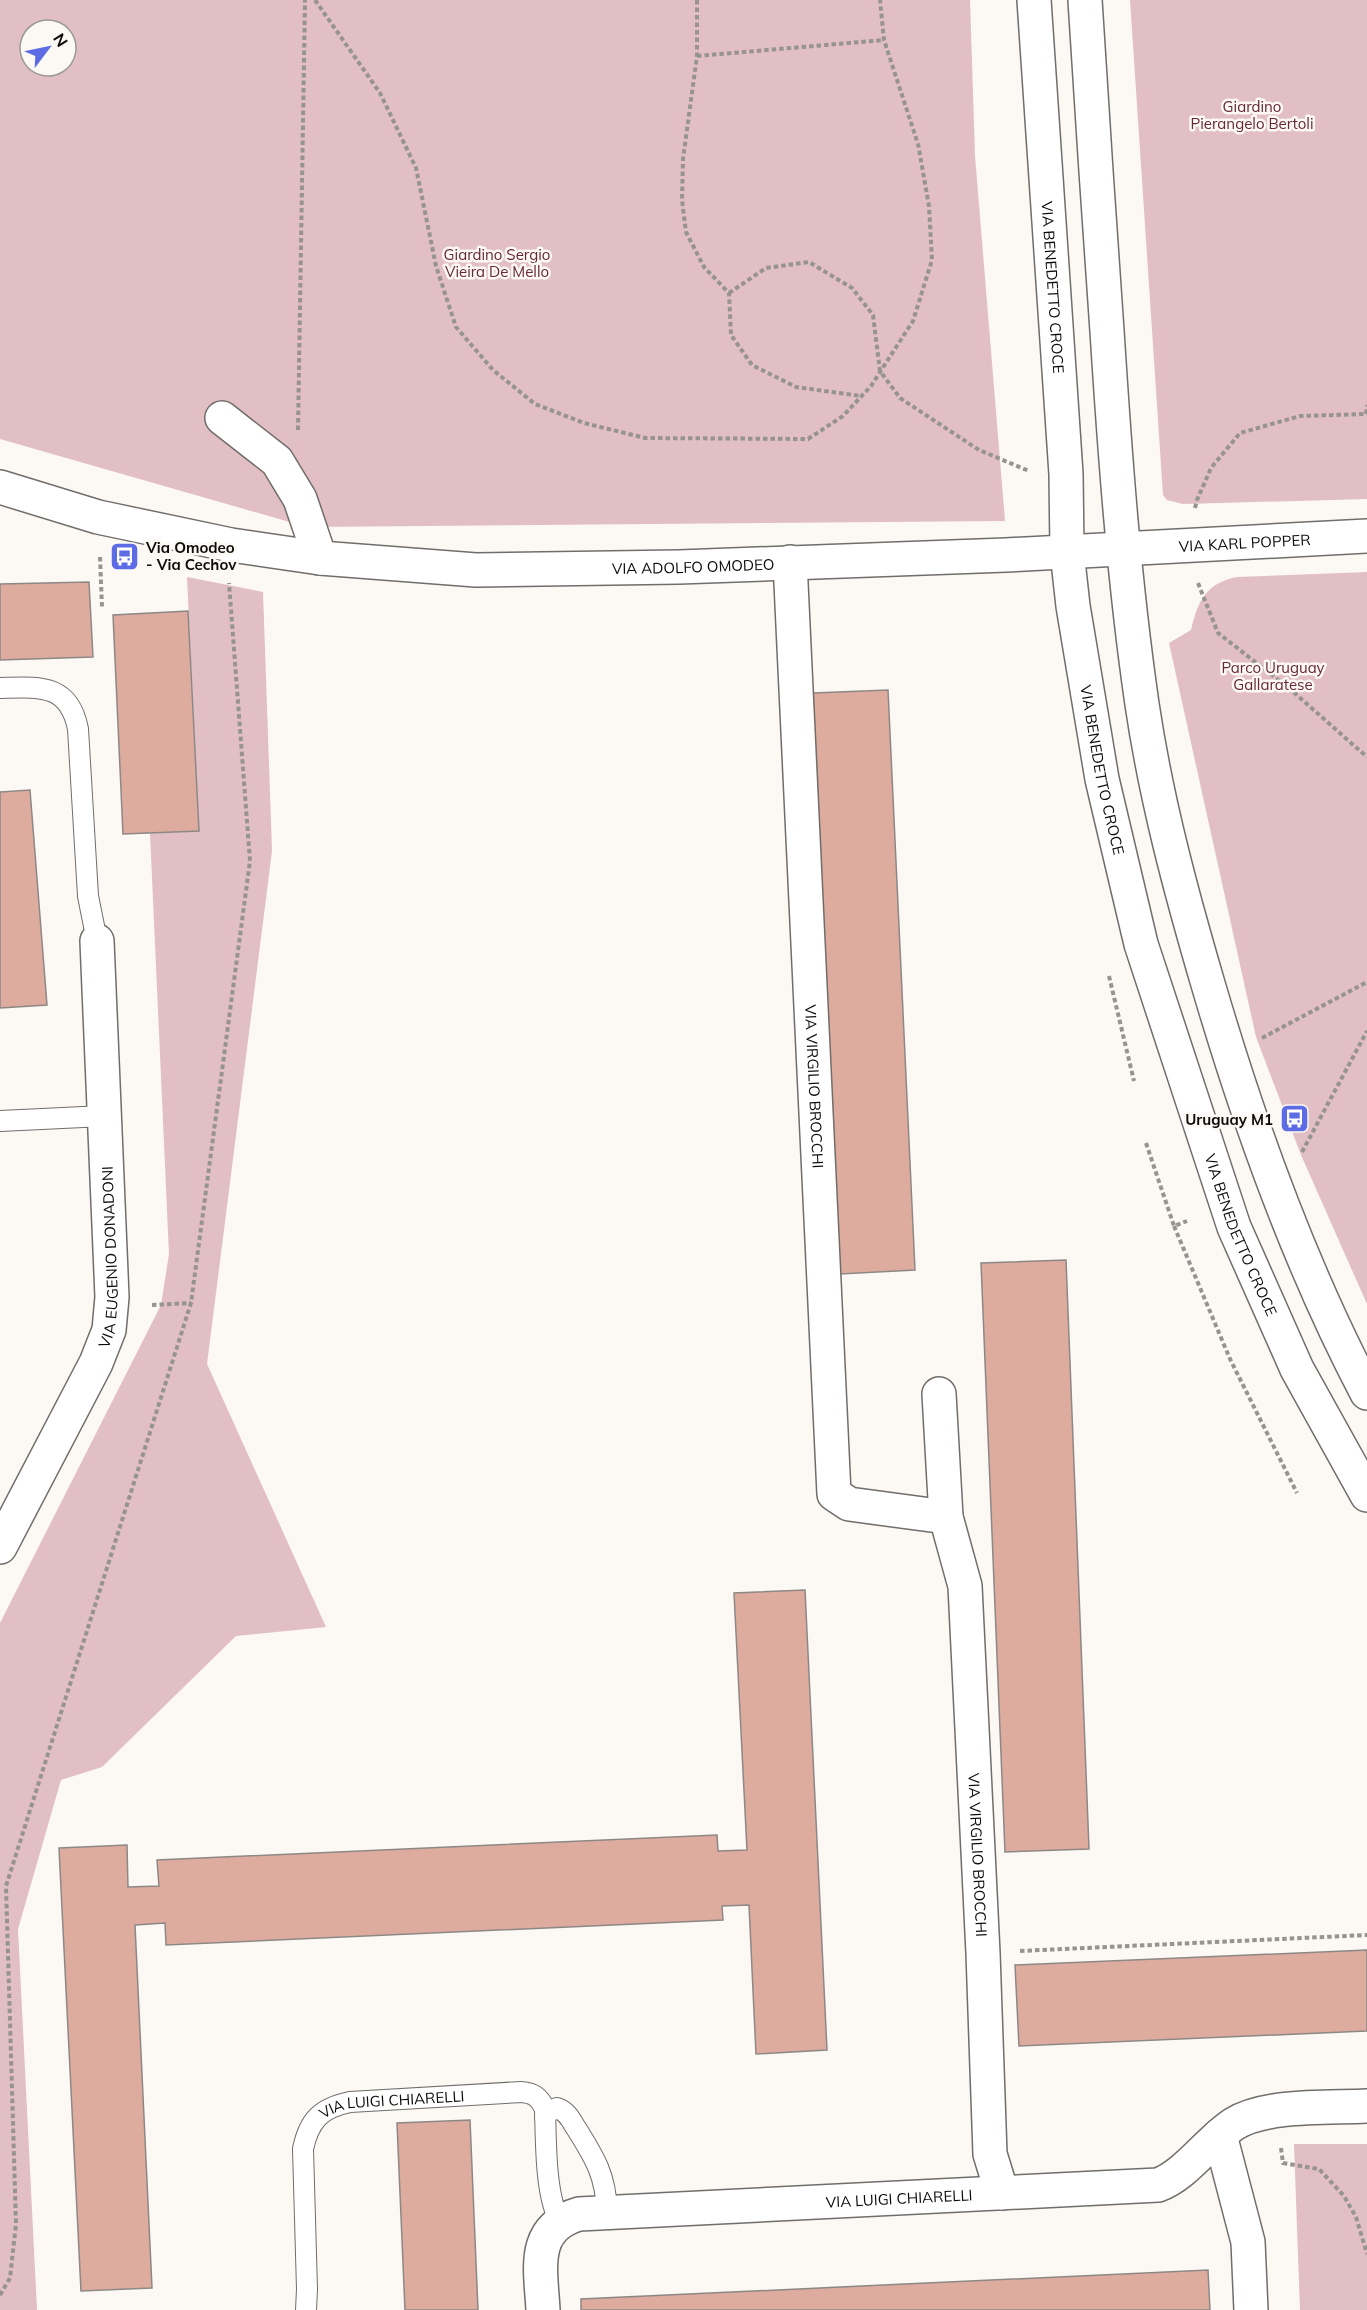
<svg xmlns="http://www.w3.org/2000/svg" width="1367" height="2310" viewBox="0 0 1367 2310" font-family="Mulish,sans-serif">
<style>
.green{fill:#e1bfc5;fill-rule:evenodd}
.building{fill:#deac9e;stroke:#8d8886;stroke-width:1.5}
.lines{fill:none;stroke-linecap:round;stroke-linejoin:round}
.service-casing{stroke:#716d6a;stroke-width:22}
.minor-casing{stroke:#716d6a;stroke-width:36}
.path{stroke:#969390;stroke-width:4;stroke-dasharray:4.5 3;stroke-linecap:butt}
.service{stroke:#fff;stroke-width:20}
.minor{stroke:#fff;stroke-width:33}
.labels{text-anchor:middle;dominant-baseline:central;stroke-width:5;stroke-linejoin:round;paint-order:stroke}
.park-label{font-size:15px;fill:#662738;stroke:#fcf8f4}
.street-label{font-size:15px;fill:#0d0c0b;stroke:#fcf8f4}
.poi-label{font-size:15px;font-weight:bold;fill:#0d0c0b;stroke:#fcf8f4;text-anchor:start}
</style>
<rect width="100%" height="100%" fill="#fcf8f4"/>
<path class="green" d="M0 0H970L975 156 1005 521 307 527 0 439ZM30 30H66V66H30Z
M1130 0H1367V499L1183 504 1167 500 1163 495Z
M1367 572V1304L1301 1155 1256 1037 1169 643 1191 630C1198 601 1206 583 1237 577Z
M187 577 263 592 272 851 207 1364 326 1627 236 1636 102 1767 61 1780 18 1929 37 2310H0V1623L161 1305 169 1254 150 833 199 830Z
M1294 2144H1367V2310H1300Z"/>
<path class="building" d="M89 582 93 657 0 660V584Z
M188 611 199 831 123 834 113 615Z
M888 690 915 1270 840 1274 813 693Z
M30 790 47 1005 0 1008V792Z
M1066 1260 1089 1849 1005 1852 981 1263Z
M805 1590 827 2050 756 2054 749 1905 722 1906 723 1920 166 1945 165 1923 135 1925 152 2288 81 2291 59 1848 127 1845 128 1887 159 1886 157 1860 717 1835 718 1851 747 1850 734 1593Z
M1367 1950V2031L1019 2046 1015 1965Z
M470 2120 478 2310H405L397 2123Z
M1208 2270 1210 2310H581V2299Z"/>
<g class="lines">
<defs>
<g id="service">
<path d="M0 688C39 687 69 683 78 729L88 896 97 941"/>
<path d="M0 1121 104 1116"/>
<path d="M545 2117 548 2112 557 2108C567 2111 571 2120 576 2128 595 2158 606 2176 607 2212"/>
<path id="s1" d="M306 2310 307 2289 303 2149C309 2120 321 2108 350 2102L521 2092C534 2093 539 2097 545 2109 546 2139 545 2197 560 2221"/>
</g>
<g id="minor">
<path id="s2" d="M1034 0 1066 474 1067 552 1073 606 1102 779 1141 944 1234 1227 1297 1369 1367 1495"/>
<path d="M1085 0C1092 110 1099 221 1107 331 1115 456 1124 580 1142 704 1156 799 1181 892 1208 984 1249 1124 1299 1264 1367 1393"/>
<path d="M222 418 277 461 300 499 320 558"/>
<path id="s3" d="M0 487 98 517 231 545 320 558 476 570 679 567 1006 555 1367 536"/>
<path id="s4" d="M790 562 834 1494 849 1504 946 1517"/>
<path id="s5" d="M939 1394 946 1517 965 1586 983 1953 990 2154 1002 2193"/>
<path id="s6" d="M0 1547 96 1363 109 1330 112 1297 97 941"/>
<path d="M1220 2135 1248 2242 1251 2310"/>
<path id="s7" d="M543 2310C541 2270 530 2228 579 2214L1158 2185C1186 2175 1208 2141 1234 2124 1266 2104 1329 2108 1367 2106"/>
</g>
</defs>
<use href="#service" class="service-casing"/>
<use href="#minor" class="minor-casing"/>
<path class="path" d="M315 0 380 93 416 168 436 266 456 327 493 370 535 404 584 423 645 438 808 439 843 416 871 386 913 321 932 260 929 206 918 144 884 40 880 0
M697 0V56L683 159 682 200 686 232 704 267 729 293 731 335 752 365 796 387 861 396
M697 56 884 40
M729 293 766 268 809 262 852 288 873 315 880 371 900 398 979 450 1029 471
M1366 414 1367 405
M298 430 305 0
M1195 508 1197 500 1211 468 1240 433 1300 416 1367 414
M100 557 102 607
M1198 583 1218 633 1290 689 1367 757
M1109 976 1134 1081
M1262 1038 1367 982
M1146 1143 1174 1226 1187 1221
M1302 1152 1367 1031
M1174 1226 1230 1359 1297 1493
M152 1305 191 1303
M1020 1951 1367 1935
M1281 2148 1283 2163 1319 2169 1344 2196 1356 2217 1367 2254
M0 2295 10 2278 16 2224 6 1886 191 1303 250 861 229 583"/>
<use href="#service" class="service"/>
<use href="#minor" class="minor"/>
</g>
<defs>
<symbol id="bus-square" viewBox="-11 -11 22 22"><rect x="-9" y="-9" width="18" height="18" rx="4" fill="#5d6ce4" stroke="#fcf8f4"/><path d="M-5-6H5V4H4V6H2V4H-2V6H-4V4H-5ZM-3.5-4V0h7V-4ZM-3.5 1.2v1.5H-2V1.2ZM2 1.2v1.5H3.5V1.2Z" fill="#fff"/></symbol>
</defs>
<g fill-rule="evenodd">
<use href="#bus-square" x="108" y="540" width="33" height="33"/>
<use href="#bus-square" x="1278" y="1102" width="33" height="33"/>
</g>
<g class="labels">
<g class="park-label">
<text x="1252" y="106">Giardino<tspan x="1252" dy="17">Pierangelo Bertoli</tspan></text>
<text x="497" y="254">Giardino Sergio<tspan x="497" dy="17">Vieira De Mello</tspan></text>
<text x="1273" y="667">Parco Uruguay<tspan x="1273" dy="17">Gallaratese</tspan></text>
</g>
<g class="street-label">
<text stroke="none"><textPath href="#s2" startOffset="288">VIA BENEDETTO CROCE</textPath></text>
<text stroke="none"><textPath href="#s3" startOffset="1254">VIA KARL POPPER</textPath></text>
<text stroke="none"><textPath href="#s3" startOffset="702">VIA ADOLFO OMODEO</textPath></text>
<text stroke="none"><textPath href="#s2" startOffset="774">VIA BENEDETTO CROCE</textPath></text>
<text stroke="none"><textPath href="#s4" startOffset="525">VIA VIRGILIO BROCCHI</textPath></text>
<text stroke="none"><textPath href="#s2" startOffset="1260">VIA BENEDETTO CROCE</textPath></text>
<text stroke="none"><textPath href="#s6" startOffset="316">VIA EUGENIO DONADONI</textPath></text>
<text stroke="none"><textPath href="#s5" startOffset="464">VIA VIRGILIO BROCCHI</textPath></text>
<text stroke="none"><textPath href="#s1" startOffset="274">VIA LUIGI CHIARELLI</textPath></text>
<text stroke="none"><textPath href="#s7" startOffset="435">VIA LUIGI CHIARELLI</textPath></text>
</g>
<g class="poi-label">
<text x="146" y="547">Via Omodeo<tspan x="146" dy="17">- Via Cechov</tspan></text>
<text x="1273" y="1119" text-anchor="end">Uruguay M1</text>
</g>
</g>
<g transform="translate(48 48) rotate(58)"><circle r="28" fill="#fcf8f4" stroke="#9c9a97" stroke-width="1.5"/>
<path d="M0-4.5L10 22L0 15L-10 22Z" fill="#5d6ce4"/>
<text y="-9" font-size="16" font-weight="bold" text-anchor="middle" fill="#0d0c0b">N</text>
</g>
</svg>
